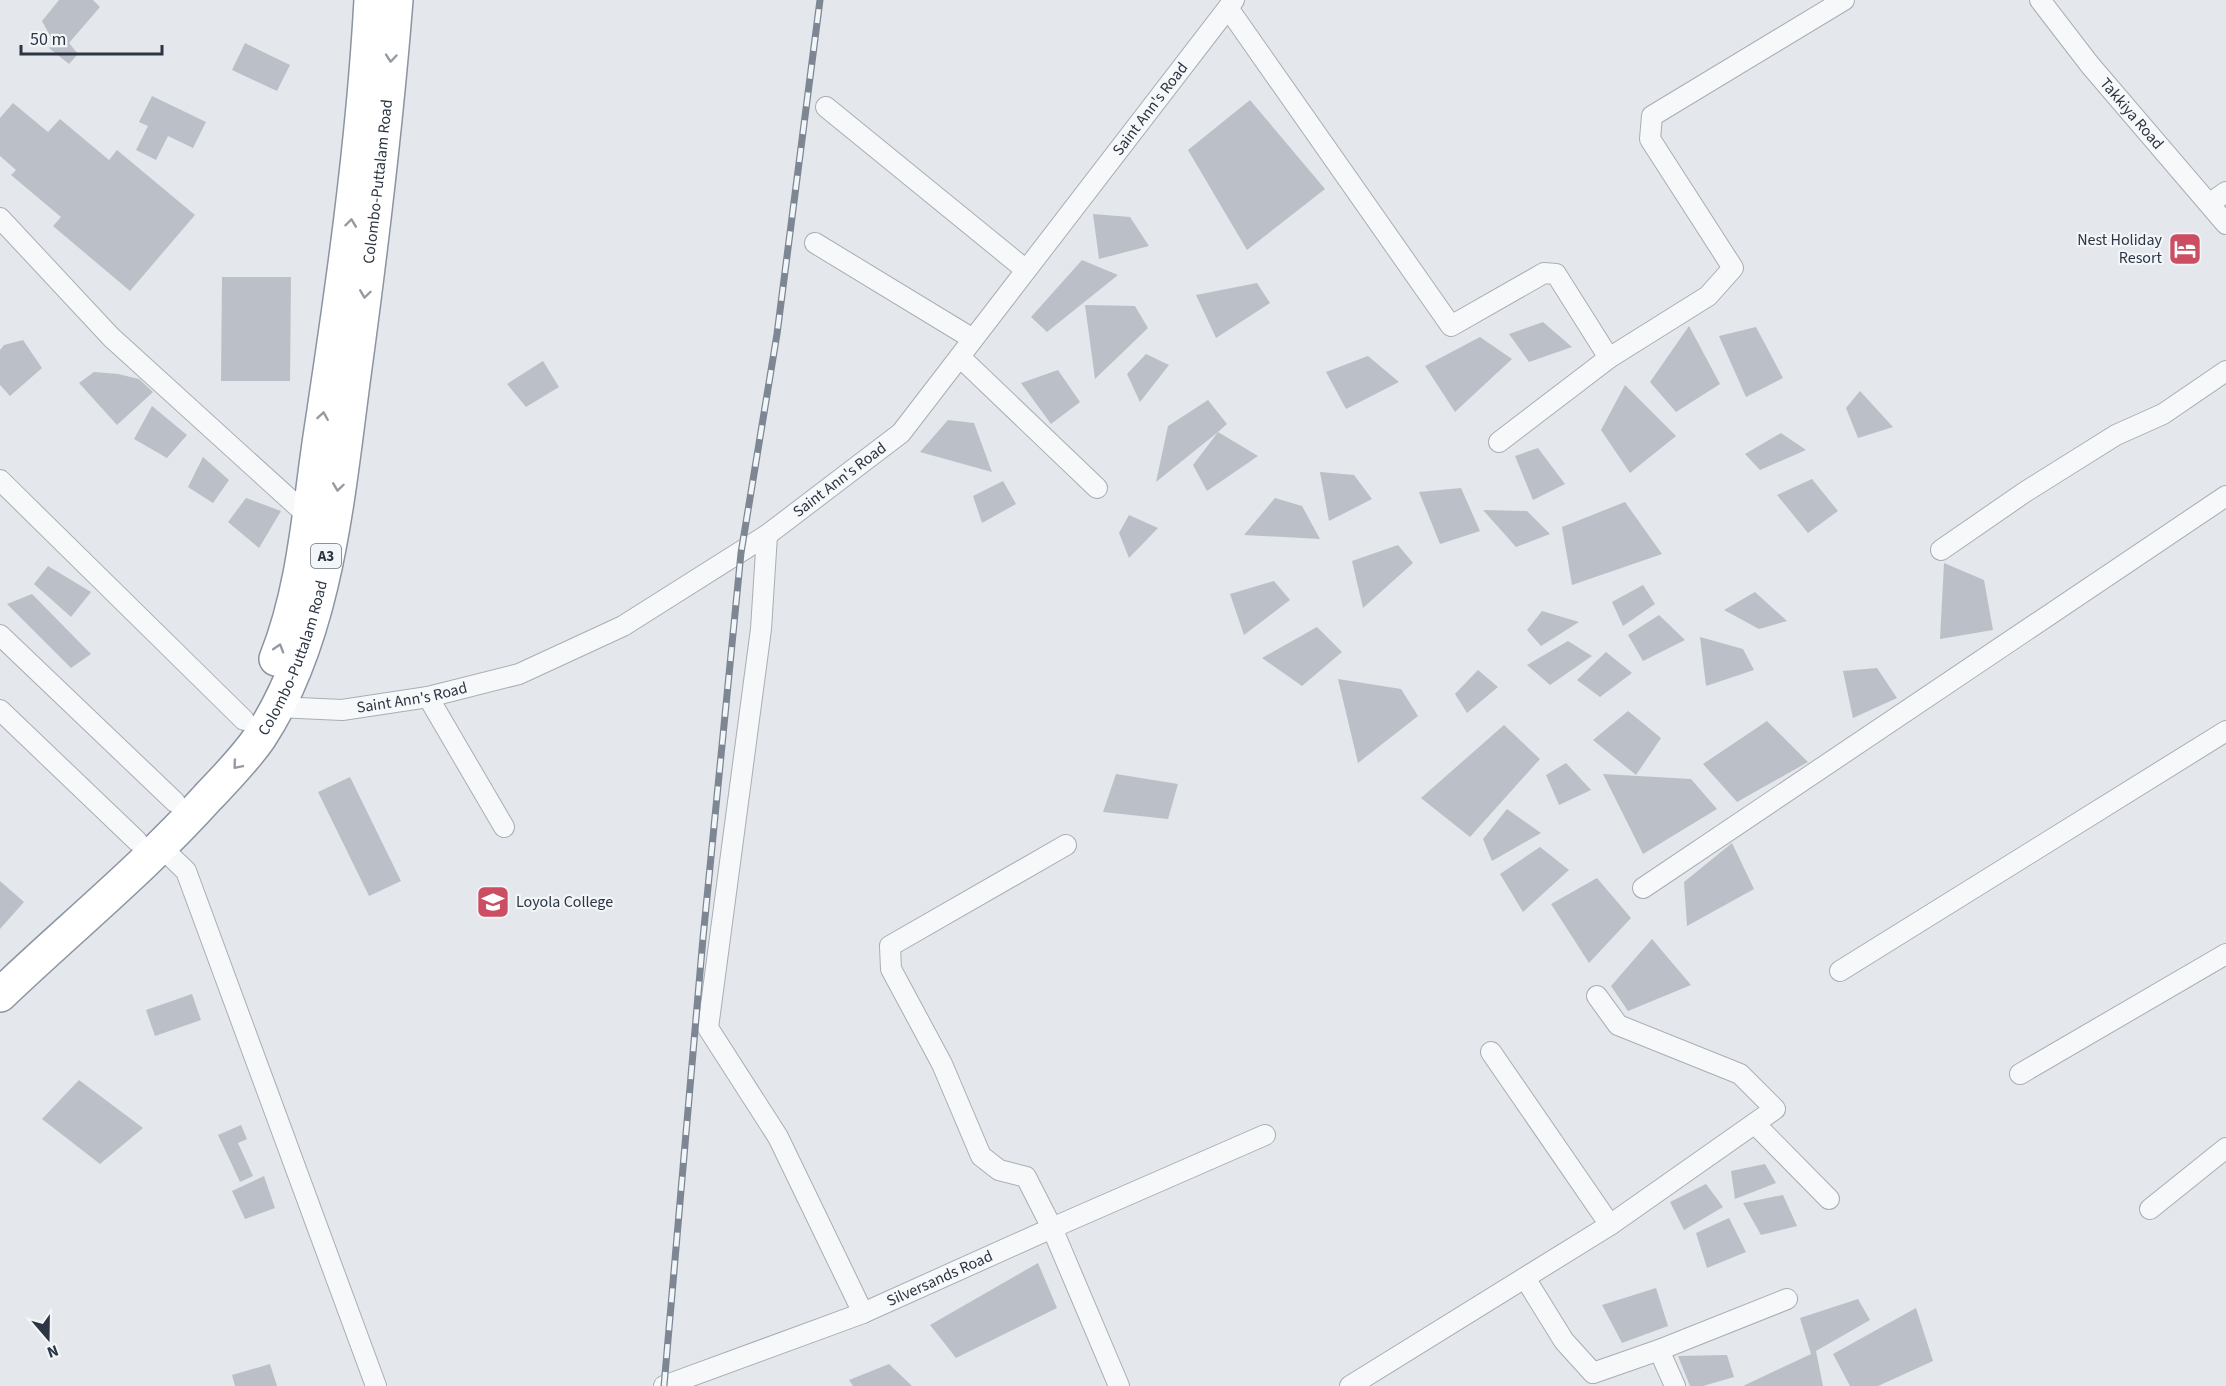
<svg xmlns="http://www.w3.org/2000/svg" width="2226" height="1386" viewBox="0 0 2226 1386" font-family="'Source Sans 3',sans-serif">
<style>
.building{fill:#bbc0c8}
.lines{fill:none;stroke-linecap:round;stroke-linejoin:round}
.street-casing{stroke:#a9aeb5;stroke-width:22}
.highway-casing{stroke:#8b94a1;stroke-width:36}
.street{stroke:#f6f8f9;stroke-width:20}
.highway{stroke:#fff;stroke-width:33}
.rail-casing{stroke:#7d8794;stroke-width:7}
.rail{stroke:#f3f6f8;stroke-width:4.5;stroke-dasharray:14;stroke-linecap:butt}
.oneway{stroke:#969aa1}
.labels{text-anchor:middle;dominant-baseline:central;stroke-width:4.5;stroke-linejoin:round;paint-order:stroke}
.shield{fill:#f3f6f8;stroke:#686f79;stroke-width:1.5}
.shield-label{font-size:15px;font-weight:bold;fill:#2c3543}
.street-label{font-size:16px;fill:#2c3543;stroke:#f3f6f8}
.poi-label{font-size:16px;fill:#2c3543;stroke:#f3f6f8;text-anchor:end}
</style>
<rect width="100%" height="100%" fill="#e4e7eb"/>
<path class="building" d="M59 0H93L100 7 69 43 78 54 69 64 49 48 54 43 42 21Z
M245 43 290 65 277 91 232 70Z
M152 96 206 122 193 148 168 136 156 160 136 150 148 126 139 122Z
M1250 100 1325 189 1247 250 1188 150Z
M13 103 48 132 60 119 109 160 117 150 195 215 130 291 53 226 61 217 11 175 16 170 0 156V118Z
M1093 214 1130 217 1149 246 1099 259Z
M1082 260 1118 275 1047 332 1031 317Z
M222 277H291L290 381H221Z
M1257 283 1270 303 1216 338 1196 295Z
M1085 305 1135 306 1148 328 1095 379Z
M1543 322 1572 347 1529 362 1509 334Z
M1689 326 1720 384 1676 412 1650 382Z
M1756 327 1783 378 1746 397 1719 336Z
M1480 337 1512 359 1455 412 1425 366Z
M23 340 42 368 10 396 0 385V350L4 345Z
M1146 354 1169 365 1140 402 1127 374Z
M1368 356 1399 382 1346 409 1326 372Z
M543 361 559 387 526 407 507 384Z
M1058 370 1080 402 1051 424 1021 383Z
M94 372 118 374 139 379 153 392 117 425 79 383Z
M1625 385 1676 436 1630 473 1601 430Z
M1860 391 1893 427 1858 438 1846 408Z
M1208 400 1227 424 1218 432 1258 456 1207 491 1193 465 1218 432 1156 482 1168 426Z
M152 406 187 435 167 458 134 439Z
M948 420 974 423 992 472 920 452Z
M1781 433 1806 450 1760 470 1745 454Z
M1538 448 1565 484 1533 500 1515 456Z
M203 457 229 480 213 503 188 487Z
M1320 472 1354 475 1372 499 1329 521Z
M1812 479 1838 511 1808 533 1777 495Z
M1003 481 1016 504 982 523 973 496Z
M1461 488 1480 531 1440 544 1419 492Z
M246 498 281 511 259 548 228 522Z
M1275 498 1302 506 1320 539 1244 535Z
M1625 502 1662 554 1572 585 1562 527Z
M1483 510 1527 511 1550 534 1516 547Z
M1129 515 1158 528 1129 558 1119 533Z
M1398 545 1413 563 1363 608 1352 561Z
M1944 563 1984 580 1993 630 1940 639Z
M48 566 91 592 71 617 34 584Z
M1274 581 1290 600 1244 635 1230 594Z
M1643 585 1655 604 1623 626 1612 602Z
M1755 592 1787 621 1759 629 1724 610Z
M32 594 91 654 71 668 7 604Z
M1542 611 1579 622 1541 646 1527 630Z
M1659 615 1685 640 1643 661 1628 635Z
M1317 627 1342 652 1302 686 1262 658Z
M1700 637 1743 649 1754 670 1706 686Z
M1568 641 1592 656 1550 685 1527 665Z
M1606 652 1632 673 1600 697 1577 680Z
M1877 668 1897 698 1853 718 1843 671Z
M1478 670 1498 687 1467 713 1455 694Z
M1338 679 1401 689 1418 716 1358 763Z
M1628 711 1661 738 1636 775 1593 740Z
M1767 721 1808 762 1737 802 1703 764Z
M1504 725 1540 759 1470 837 1421 798Z
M1566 763 1591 790 1559 805 1546 775Z
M1116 774 1178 784 1168 819 1103 812Z
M1603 774 1691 779 1717 809 1643 854Z
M350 777 401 881 369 896 318 792Z
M1507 809 1541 833 1492 861 1483 839Z
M1732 843 1754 889 1687 926 1684 882Z
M1540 847 1569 870 1523 912 1500 874Z
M1597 878 1631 918 1589 963 1551 904Z
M0 881 24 902 0 929Z
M1652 939 1691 985 1628 1011 1611 986Z
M192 994 201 1020 155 1036 146 1010Z
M79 1080 143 1128 100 1164 42 1119Z
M241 1125 247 1139 238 1143 253 1176 240 1182 218 1135Z
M1765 1164 1776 1183 1735 1199 1731 1171Z
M264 1176 275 1208 245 1219 232 1191Z
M1706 1184 1723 1207 1684 1230 1670 1202Z
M1783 1195 1797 1226 1761 1235 1743 1203Z
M1729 1218 1746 1252 1707 1268 1696 1233Z
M1038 1263 1057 1308 956 1358 930 1325Z
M1656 1288 1668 1326 1622 1343 1602 1305Z
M1858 1299 1870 1320 1816 1351 1823 1386H1743L1811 1354 1800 1318Z
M1916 1308 1933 1361 1878 1386H1850L1833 1354Z
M1727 1355 1734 1377 1703 1386H1690L1678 1356Z
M270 1364 277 1386H235L232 1375Z
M889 1364 912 1386H853L849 1380Z"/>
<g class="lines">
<defs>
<g id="street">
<path id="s1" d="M2040 0 2090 65 2226 224"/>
<path d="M1228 8 1451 326 1544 273 1556 274 1609 358"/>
<path d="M826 107 1026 270"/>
<path d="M2210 203 2226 192"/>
<path d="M0 218 111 337 308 516"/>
<path d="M815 243 973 339"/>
<path d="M960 357 1097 488"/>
<path d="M1499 442 1609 358 1708 296 1733 268 1650 139 1652 116 1844 0"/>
<path d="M0 480 244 720"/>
<path d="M767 535 761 629 708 1028 778 1137 863 1313"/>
<path d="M1941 550 2025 492 2116 435 2163 414 2226 371"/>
<path d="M0 635 175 802"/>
<path d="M428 697 504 827"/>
<path id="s2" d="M277 707 342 710 428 697 519 674 623 626 767 535 901 433 1234 0"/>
<path d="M0 710 137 841"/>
<path d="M1066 845 890 946 891 969 942 1064 981 1156 999 1170 1026 1177 1052 1228 1265 1135"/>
<path d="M161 847 186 871 376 1386"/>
<path d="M1643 888 2226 496"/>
<path d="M1840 971 2226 731"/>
<path d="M1491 1052 1610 1225 1775 1109 1740 1074 1618 1025 1597 996"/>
<path d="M2020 1074 2226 954"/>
<path d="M1755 1124 1829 1199"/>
<path d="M2150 1209 2226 1148"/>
<path d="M1525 1278 1564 1341 1593 1373 1659 1350 1675 1386"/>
<path d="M1659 1350 1787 1299"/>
<path id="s3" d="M664 1386 863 1313 1052 1228 1119 1386"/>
<path d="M1350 1386 1610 1225"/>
</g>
<g id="highway">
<path d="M276 659C304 589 309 511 320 437 342 292 363 147 371 0"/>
<path id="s4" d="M0 995C69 929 144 868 208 797 226 778 245 759 260 737 327 635 338 494 354 375 371 250 386 126 396 0"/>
</g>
</defs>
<use href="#street" class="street-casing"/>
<use href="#highway" class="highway-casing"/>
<use href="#street" class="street"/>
<use href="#highway" class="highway"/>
<defs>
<path id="rail" d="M664 1386 703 938 741 553 777 334 820 0"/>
</defs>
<use href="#rail" class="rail-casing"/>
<use href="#rail" class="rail"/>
</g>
<defs><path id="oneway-chevron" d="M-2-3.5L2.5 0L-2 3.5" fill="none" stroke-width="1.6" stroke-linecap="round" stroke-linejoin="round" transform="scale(1.5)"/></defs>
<g class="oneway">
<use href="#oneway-chevron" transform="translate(391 58) rotate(95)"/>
<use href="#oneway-chevron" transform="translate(351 223) rotate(-83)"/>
<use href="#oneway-chevron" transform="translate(365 294) rotate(98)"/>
<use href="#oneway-chevron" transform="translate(323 416) rotate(-81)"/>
<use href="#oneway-chevron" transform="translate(338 487) rotate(98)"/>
<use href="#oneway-chevron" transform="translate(279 648) rotate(-73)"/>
<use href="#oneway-chevron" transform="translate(237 765) rotate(130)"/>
</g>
<defs>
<symbol id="hotel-square" viewBox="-11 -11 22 22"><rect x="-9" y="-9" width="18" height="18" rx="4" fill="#cb4e63" stroke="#f3f6f8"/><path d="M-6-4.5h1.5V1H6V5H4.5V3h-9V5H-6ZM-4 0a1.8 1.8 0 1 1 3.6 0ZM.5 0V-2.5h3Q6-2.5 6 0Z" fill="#fff"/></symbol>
<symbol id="school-square" viewBox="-11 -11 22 22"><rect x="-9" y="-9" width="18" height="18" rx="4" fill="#cb4e63" stroke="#f3f6f8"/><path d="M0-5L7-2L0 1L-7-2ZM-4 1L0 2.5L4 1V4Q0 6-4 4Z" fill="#fff"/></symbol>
</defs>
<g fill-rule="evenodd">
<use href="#hotel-square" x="2166" y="230" width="38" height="38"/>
<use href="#school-square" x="474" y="883" width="38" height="38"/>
</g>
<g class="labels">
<rect class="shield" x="311" y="544" width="30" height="24" rx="4.5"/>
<g class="shield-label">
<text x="326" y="556">A3</text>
</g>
<g class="street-label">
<text stroke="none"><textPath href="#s2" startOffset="1108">Saint Ann's Road</textPath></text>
<text stroke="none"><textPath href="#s1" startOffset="146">Takkiya Road</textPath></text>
<text stroke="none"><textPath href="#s4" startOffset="939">Colombo-Puttalam Road</textPath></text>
<text stroke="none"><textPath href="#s2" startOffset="622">Saint Ann's Road</textPath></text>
<text stroke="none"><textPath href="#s4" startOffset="453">Colombo-Puttalam Road</textPath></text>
<text stroke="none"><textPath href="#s2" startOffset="136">Saint Ann's Road</textPath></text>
<text stroke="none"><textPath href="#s3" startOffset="296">Silversands Road</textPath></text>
</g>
<g class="poi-label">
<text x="2162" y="240">Nest Holiday<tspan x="2162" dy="18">Resort</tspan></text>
<text x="516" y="902" text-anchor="start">Loyola College</text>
</g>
</g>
<g transform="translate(48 1338) rotate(160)" stroke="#f3f6f8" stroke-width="4.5" paint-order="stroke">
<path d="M0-4.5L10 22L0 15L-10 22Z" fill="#2c3543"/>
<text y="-9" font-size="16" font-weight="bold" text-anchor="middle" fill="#2c3543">N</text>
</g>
<path d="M21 45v9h141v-9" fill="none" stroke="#2c3543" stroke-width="3"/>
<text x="30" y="45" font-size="18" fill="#2c3543" stroke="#f3f6f8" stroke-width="4.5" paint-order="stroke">50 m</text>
</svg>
